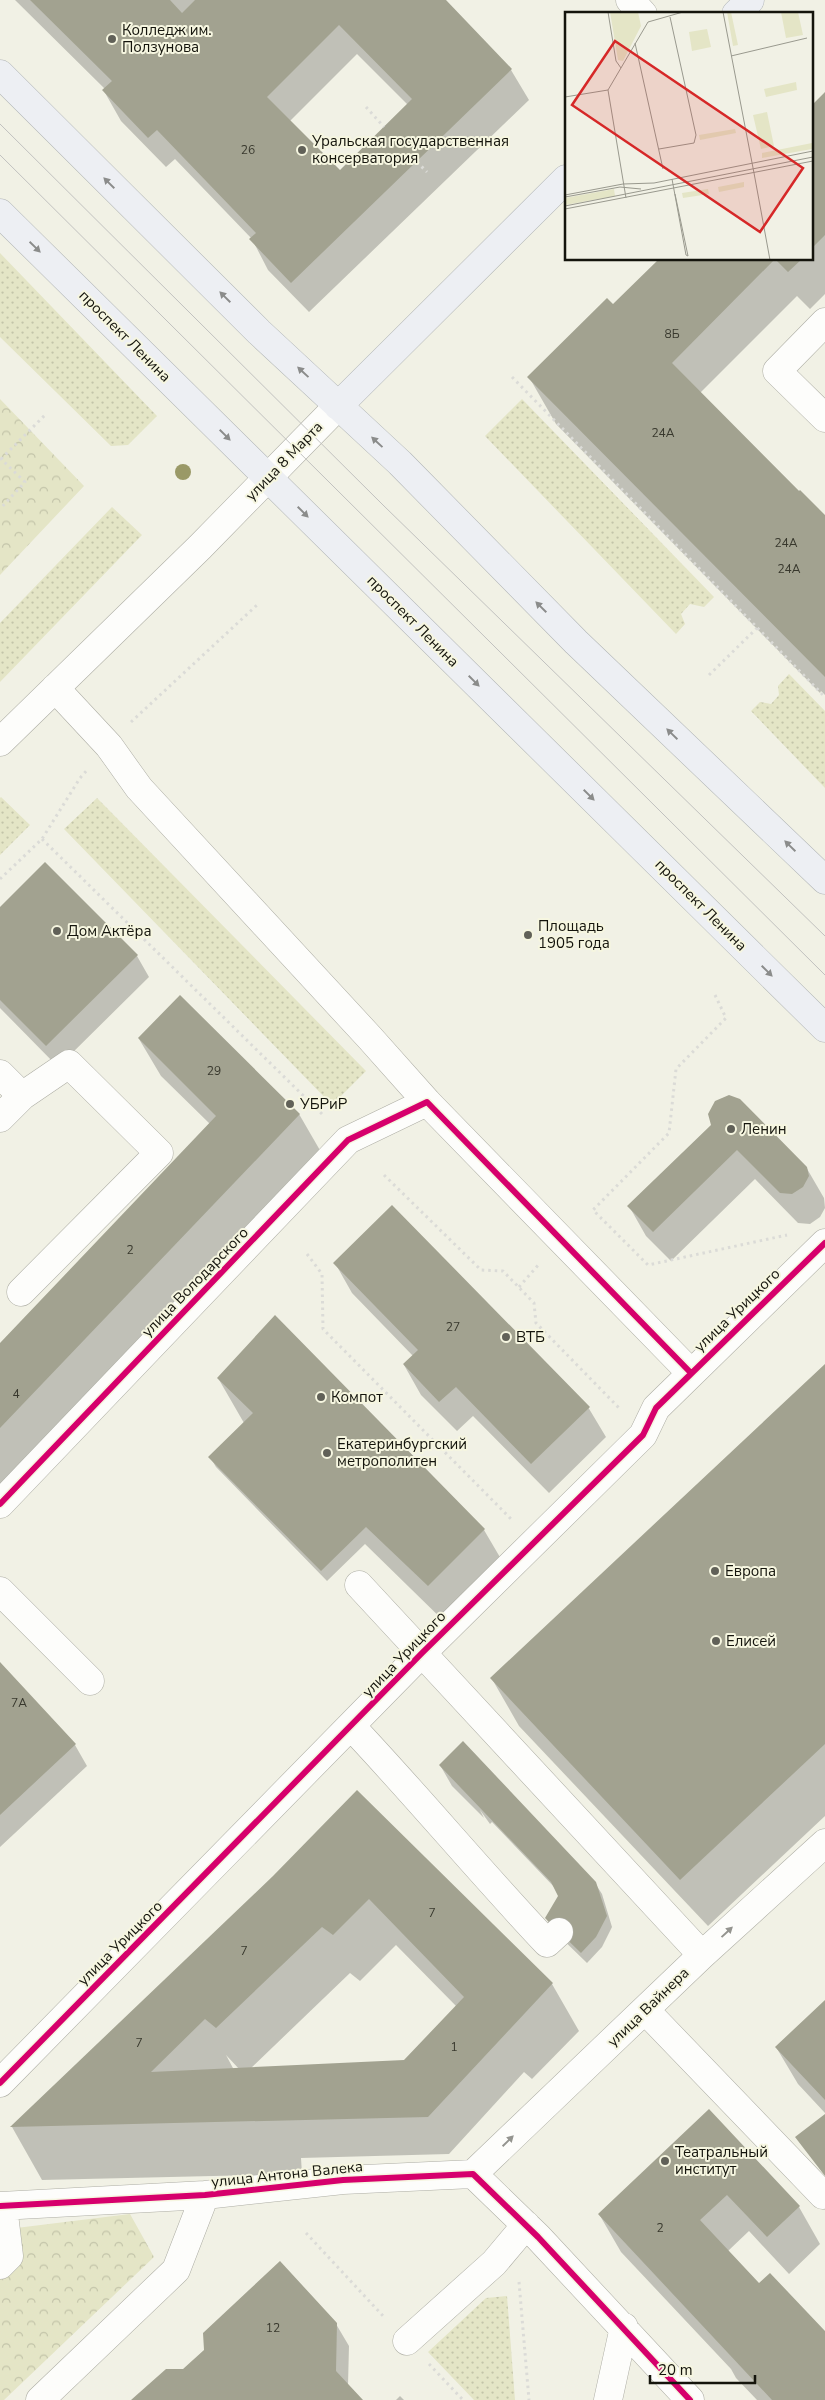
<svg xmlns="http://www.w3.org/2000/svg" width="825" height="2400" viewBox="0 0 825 2400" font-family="'Nunito Sans',sans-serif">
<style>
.grass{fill:url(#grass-dots)}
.park{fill:url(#park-crowns)}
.shadow{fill:#0003;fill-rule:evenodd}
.building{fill:#a2a290;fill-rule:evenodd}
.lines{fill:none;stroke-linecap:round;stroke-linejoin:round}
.minor-casing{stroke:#adada4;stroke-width:29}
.major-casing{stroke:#b0b4b5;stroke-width:29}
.path{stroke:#dbdbd7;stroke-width:3;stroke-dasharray:2.5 4;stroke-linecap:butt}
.minor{stroke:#fdfdfb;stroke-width:28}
.major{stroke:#edeff3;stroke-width:28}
.tram{stroke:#c1c1bf;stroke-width:1}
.cycleway-casing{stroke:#f6f6e0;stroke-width:9}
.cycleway{stroke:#d6006c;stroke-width:6}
.tree{fill:#9a9967}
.oneway{fill:#8b8c8b}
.oneway2{fill:#94948f}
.poi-dot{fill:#616158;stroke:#f6f6e0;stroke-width:2}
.labels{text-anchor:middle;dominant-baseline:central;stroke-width:4;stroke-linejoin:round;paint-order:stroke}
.number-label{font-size:12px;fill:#38382d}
.poi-label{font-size:15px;fill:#14140c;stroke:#f6f6e0;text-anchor:start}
.street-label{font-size:15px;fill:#14140c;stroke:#f6f6e0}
.inset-road{fill:none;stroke:#99998e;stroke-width:1}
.view{fill:#d62828;fill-opacity:0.15;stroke:#d62828;stroke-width:2.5}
.inset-edge{fill:none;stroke:#14140c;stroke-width:2.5}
</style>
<defs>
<pattern id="grass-dots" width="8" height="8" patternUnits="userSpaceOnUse" patternTransform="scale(1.25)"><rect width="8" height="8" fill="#e4e5c6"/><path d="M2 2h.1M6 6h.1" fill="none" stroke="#c3c4a9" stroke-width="1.8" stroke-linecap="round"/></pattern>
<pattern id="park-crowns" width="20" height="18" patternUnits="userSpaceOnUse" patternTransform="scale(1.25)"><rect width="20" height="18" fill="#e4e5c6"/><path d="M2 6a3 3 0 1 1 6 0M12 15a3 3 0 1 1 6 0" fill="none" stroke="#c3c4a9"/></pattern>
</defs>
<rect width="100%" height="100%" fill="#f1f1e5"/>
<path class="grass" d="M0 253 157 416 128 445 111 446 0 337Z
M522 399 714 597 704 607 690 604 681 614 685 624 676 634 485 436Z
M112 507 142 535 0 682V623Z
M789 674 825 711V788L751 711 760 702 771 704 779 695 778 686Z
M1 797 30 825 0 855V798Z
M97 798 366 1071 332 1105 64 829Z
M507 2296 515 2400H474L428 2352 486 2298Z"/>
<path class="park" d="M0 399 84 486 0 575Z
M130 2214 154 2257 4 2400H0V2230Z"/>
<path class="shadow" d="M15 0H444L511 70 529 100 309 312 268 270 252 239 175 159 166 167 121 121 104 91 105 89ZM357 54 408 105 340 172 290 121Z
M825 93V294L810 309 797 296 700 393 825 517V695L821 691 820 693 556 424 529 377 617 310 615 304 660 259H811V107Z
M0 909 137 956 149 977 58 1067 0 1008Z
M139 1039 299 1114 321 1152 0 1503V1345L210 1124 161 1076Z
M712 1125 806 1167 824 1198 825 1208 820 1217 810 1224 798 1223 755 1179 671 1261 646 1236 629 1206Z
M335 1263 588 1407 606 1437 549 1493 473 1416 457 1431 421 1395 404 1365 413 1356 352 1293Z
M825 1365V1816L708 1926 519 1726 492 1679Z
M218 1378 484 1530 511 1576 455 1632 365 1544 327 1581 216 1467 210 1457 244 1423Z
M0 1664 75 1745 87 1766 0 1847Z
M440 1765 595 1883 602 1894 612 1927 602 1947 587 1963 552 1929 546 1918 560 1896 557 1890 492 1822 490 1824 480 1810 484 1818 452 1786Z
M357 1792 552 1984 579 2031 532 2079 524 2072 449 2154 301 2158 302 2174 42 2180 12 2127 274 1876ZM396 1945 457 2007 404 2061 249 2070 350 1973 360 1981ZM226 2055 240 2070H234Z
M825 2001V2113L798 2084 776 2047Z
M709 2111 799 2207 820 2244 789 2274 749 2231 728 2251 758 2283 825 2333V2400H757L736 2378 731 2369 621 2252 599 2214Z
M336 2324 349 2346 348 2385 362 2400H133L184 2370Z
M400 2396 404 2400H396Z"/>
<path class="building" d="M30 0H170L182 13 195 0H446L512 69 291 283 249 239 256 233 157 130 148 138 102 90 112 81ZM339 25 412 99 340 170 267 97Z
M825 92V235L811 249V106Z
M659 259H802L788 272 775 259 672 363 799 491 800 490 825 515V677L527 377 607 298 613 304Z
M45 862 138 955 46 1046 0 1000V907Z
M180 995 300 1114 0 1428V1343L216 1116 138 1038Z
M729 1095 740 1099 807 1167 809 1176 803 1187 792 1194 780 1193 737 1150 653 1232 627 1206 711 1125 708 1114 715 1101Z
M392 1205 590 1407 531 1464 456 1387 439 1402 403 1364 418 1350 333 1263Z
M275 1315 485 1529 428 1586 366 1527 321 1571 208 1457 253 1413 217 1378Z
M825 1364V1744L680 1880 490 1678Z
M0 1662 76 1744 0 1815Z
M463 1741 596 1882 607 1916 596 1937 581 1953 545 1918 558 1896 551 1882 439 1765Z
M357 1790 553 1983 428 2117 10 2127 273 1876ZM369 1899 464 1997 404 2060 151 2072 205 2019 216 2028 322 1927 333 1935Z
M825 2000V2100L775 2047Z
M709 2109 800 2206 767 2237 727 2195 700 2220 759 2283 770 2273 825 2331V2400H772L598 2214Z
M825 2114V2176L795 2137Z
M280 2261 337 2323 336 2371 363 2400H131L166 2369H183L204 2350 203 2333Z"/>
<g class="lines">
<defs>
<path id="minor" d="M630 0 643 14
M825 322 777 371 825 418
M55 688 109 746 139 788 370 1038 427 1102 690 1372
M0 742 200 547 338 406
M0 1074 22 1096 0 1118
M21 1292 159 1153 69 1064 22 1096
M0 1504 348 1140 427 1102
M359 1585 702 1955
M0 1591 90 1681
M351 1726C418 1797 480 1872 547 1943L559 1932
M645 2010 823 2195
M0 2083 422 1653 643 1435 656 1408 825 1243
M473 2174 702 1955 825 1843
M0 2206 205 2195 343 2180 473 2174 538 2237 690 2400
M0 2265 9 2256 3 2206
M407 2341 494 2263 526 2225
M40 2400 176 2270 205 2195
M608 2400 624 2327"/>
<path id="major" d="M736 14 750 0
M0 74 259 332 400 463 576 642 825 880
M0 213 825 1028
M338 406 566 179"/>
</defs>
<use href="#minor" class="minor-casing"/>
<use href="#major" class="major-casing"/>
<path class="path" d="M366 107 384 127
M417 162 427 172
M512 377 825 697
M0 458 25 482 0 509
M1 459 46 414
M709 675 757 628
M131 722 257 605
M42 839 324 1116
M0 879 42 839 80 778 88 769
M715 995 726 1018 676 1069 669 1133 593 1210 648 1265 787 1235
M384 1175 481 1270 503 1271 534 1303 536 1323 620 1409
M307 1254 322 1274 323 1329 512 1520
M519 1287 540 1263
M306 2233 385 2318
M519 2282 529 2400
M429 2364 463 2400"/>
<use href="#minor" class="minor"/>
<use href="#major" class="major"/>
<path class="tram" d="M0 124 383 505 825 936
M0 155 825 975"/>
<defs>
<path id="cycleway" d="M0 1504 348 1140 427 1102 690 1372
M0 2083 422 1653 643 1435 656 1408 825 1243
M0 2206 205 2195 343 2180 473 2174 538 2237 690 2400"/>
</defs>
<use href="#cycleway" class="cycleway-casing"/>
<use href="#cycleway" class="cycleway"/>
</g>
<circle class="tree" cx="183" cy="472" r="8"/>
<defs><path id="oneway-solid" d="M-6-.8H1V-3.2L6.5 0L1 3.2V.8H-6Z" transform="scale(1.25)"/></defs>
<g class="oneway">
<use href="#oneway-solid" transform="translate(109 183) rotate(-135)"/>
<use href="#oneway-solid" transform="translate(35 247) rotate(44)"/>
<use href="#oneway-solid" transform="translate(225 297) rotate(-135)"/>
<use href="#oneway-solid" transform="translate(303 372) rotate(-137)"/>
<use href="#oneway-solid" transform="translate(225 435) rotate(45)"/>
<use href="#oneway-solid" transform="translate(377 442) rotate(-137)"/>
<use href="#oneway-solid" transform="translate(303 512) rotate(45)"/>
<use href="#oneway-solid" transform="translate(541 607) rotate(-135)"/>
<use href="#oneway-solid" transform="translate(474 681) rotate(45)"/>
<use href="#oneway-solid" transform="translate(672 734) rotate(-136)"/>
<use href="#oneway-solid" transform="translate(589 795) rotate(45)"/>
<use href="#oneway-solid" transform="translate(790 846) rotate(-136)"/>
<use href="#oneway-solid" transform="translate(767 971) rotate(45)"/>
</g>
<g class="oneway2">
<use href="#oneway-solid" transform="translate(727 1932) rotate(-43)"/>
<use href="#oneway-solid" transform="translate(508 2141) rotate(-44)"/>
</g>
<g class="poi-dot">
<circle cx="112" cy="39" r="5"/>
<circle cx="302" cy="150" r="5"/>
<circle cx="57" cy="931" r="5"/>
<circle cx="528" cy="935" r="5"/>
<circle cx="290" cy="1104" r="5"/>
<circle cx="731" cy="1129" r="5"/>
<circle cx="506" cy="1337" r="5"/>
<circle cx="321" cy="1397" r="5"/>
<circle cx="327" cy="1453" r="5"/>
<circle cx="715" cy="1571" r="5"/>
<circle cx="716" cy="1641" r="5"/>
<circle cx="665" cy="2161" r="5"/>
</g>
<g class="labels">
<g class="number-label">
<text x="248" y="150">26</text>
<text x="672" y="334">8Б</text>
<text x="663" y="433">24А</text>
<text x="786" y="543">24А</text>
<text x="789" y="569">24А</text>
<text x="214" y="1071">29</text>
<text x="130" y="1250">2</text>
<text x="453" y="1327">27</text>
<text x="16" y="1394">4</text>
<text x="19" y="1703">7А</text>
<text x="432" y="1913">7</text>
<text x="244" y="1951">7</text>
<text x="139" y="2043">7</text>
<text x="454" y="2047">1</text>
<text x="660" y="2228">2</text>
<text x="273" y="2328">12</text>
</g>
<g class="poi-label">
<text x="122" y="30">Колледж им.<tspan x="122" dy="17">Ползунова</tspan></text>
<text x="312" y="141">Уральская государственная<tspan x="312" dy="17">консерватория</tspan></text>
<text x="538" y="926">Площадь<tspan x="538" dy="17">1905 года</tspan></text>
<text x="67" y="931">Дом Актёра</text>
<text x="300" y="1104">УБРиР</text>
<text x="741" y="1129">Ленин</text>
<text x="516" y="1337">ВТБ</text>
<text x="331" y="1397">Компот</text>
<text x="337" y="1444">Екатеринбургский<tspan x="337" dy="17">метрополитен</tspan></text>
<text x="725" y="1571">Европа</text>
<text x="726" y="1641">Елисей</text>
<text x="675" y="2152">Театральный<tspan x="675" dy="17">институт</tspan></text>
</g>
<g class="street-label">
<text transform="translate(125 336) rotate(45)">проспект Ленина</text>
<text transform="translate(284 461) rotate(-46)">улица 8 Марта</text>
<text transform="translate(413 621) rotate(45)">проспект Ленина</text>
<text transform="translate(701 905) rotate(45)">проспект Ленина</text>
<text transform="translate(195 1282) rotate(-46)">улица Володарского</text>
<text transform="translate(737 1310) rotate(-44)">улица Урицкого</text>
<text transform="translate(404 1654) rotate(-46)">улица Урицкого</text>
<text transform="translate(120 1943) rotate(-45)">улица Урицкого</text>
<text transform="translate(648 2007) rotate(-44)">улица Вайнера</text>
<text transform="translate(287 2174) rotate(-6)">улица Антона Валека</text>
</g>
</g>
<g transform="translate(565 12)">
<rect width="248" height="248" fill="#f1f1e5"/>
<path d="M162 0H166L173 33 168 34ZM142 17 146 35 127 39 124 20ZM170 117 171 121 135 128 134 123ZM247 131V137L197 146V141ZM179 170V175L154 180 153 175ZM143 177 144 182 118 186 117 181Z" fill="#e4e5c6"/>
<path d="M45 0H73L76 14 58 49 53 48ZM216 0H233L238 23 221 26ZM231 70 232 78 201 85 199 77ZM202 100 209 134 196 137 188 103ZM49 177 50 184 0 193V186Z" fill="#e4e5c6"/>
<path class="inset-road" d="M43 0 51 49 56 56M158 0 189 161M70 31 98 157M166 44 242 26M43 78 61 186M0 85 43 78 83 10 118 0M94 137 129 131 131 123 105 5M189 161 205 248M107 167 121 243 123 244 110 182M0 183 58 172 89 171 248 139M0 185 55 175 76 177M0 194 248 145M0 197 248 149"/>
<path class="view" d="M50 29 238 156 195 220 7 93Z"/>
<rect width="248" height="248" class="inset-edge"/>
</g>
<path d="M650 2375v8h105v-8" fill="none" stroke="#14140c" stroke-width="2.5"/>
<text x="658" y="2375" font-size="15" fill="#14140c" stroke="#f6f6e0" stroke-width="4" paint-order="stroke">20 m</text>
</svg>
